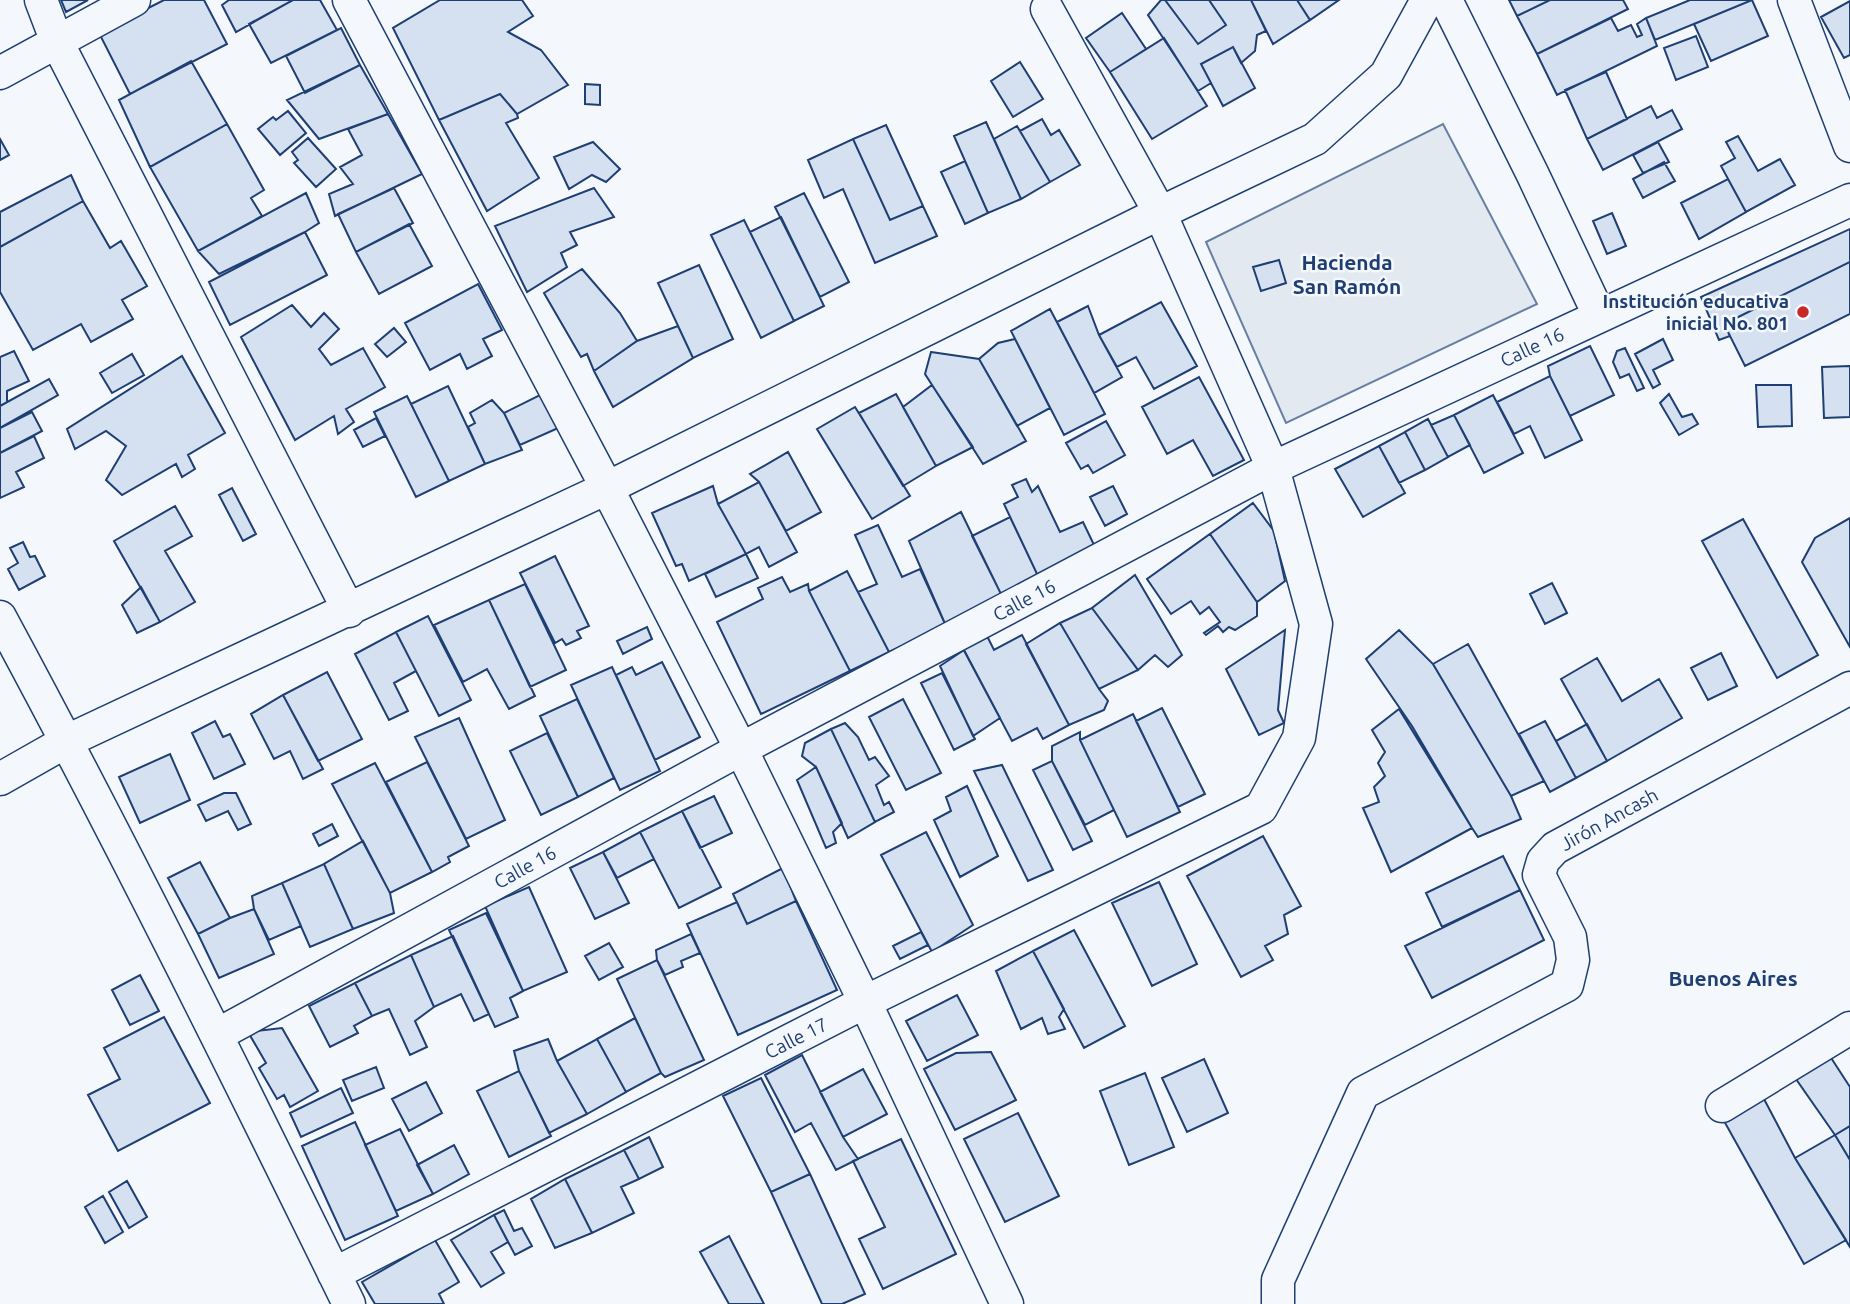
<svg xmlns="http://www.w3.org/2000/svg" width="1850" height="1304" viewBox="0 0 1850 1304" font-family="Ubuntu,sans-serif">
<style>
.green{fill:#e3e9f0;stroke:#687fa3;stroke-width:2}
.building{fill:#d5e0f0;stroke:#1d3f73;stroke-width:2}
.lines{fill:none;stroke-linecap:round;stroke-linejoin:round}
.minor-casing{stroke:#1d3f73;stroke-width:35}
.minor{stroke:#f4f7fb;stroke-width:32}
.poi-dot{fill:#c62828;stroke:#f4f7fb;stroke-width:2.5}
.labels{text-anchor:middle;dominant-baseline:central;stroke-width:5;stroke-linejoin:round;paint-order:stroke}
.poi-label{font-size:19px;font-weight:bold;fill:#1d3f73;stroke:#f4f7fb;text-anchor:end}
.street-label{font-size:19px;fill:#1d3f73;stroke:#f4f7fb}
.neighbourhood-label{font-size:21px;font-weight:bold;fill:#1d3f73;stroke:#f4f7fb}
</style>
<rect width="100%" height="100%" fill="#f4f7fb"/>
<path class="green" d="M1443 124 1537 304 1286 423 1206 242Z"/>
<path class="building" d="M61 0H88L66 12Z
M164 0H204L227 44 130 94 99 33Z
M229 0H293L236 32 222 5Z
M293 0H320L337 30 271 63 249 24Z
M440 0H522L533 16 508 32 541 50 568 85 517 114 500 94 439 120 393 28Z
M1161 0H1165L1198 44 1226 25 1209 0H1251L1266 31 1257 35 1255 51 1241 63 1233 47 1201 64 1211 83 1198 91 1148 15Z
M1165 0H1209L1226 25 1198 44Z
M1251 0H1297L1310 20 1273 44Z
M1297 0H1339L1310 20Z
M1509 0H1550L1517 16Z
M1550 0H1623L1628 9 1537 54 1517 16Z
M1690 0H1752L1655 40 1646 18Z
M1752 0 1768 36 1711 61 1694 24Z
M1850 1V55L1844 58 1821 17Z
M1122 13 1146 49 1110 72 1086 38Z
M1611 18 1618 31 1631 25 1637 37 1642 35 1637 24 1646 18 1657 46 1557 95 1537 54Z
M341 28 360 65 305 93 286 56Z
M1696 36 1708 67 1676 80 1664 48Z
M1164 38 1207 106 1152 139 1110 72Z
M1233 47 1255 88 1223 106 1201 64Z
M191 61 227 124 150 167 119 100Z
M1020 62 1043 99 1013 117 991 81Z
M360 65 388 114 319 139 287 100Z
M1606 72 1627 119 1587 139 1565 90Z
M585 84 600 85V105L585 104Z
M500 94 517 114 518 118 506 123 539 178 487 211 439 120Z
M1651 106 1657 118 1672 110 1682 129 1603 170 1587 139Z
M288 111 306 133 280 155 258 129 273 117 276 120Z
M388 114 422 174 335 216 329 194 353 184 340 167 362 155 348 129Z
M1042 119 1051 135 1059 130 1080 165 1050 182 1020 131Z
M986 122 1021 199 988 213 954 136Z
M227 124 264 190 251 198 262 216 198 251 150 167Z
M886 125 923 206 890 220 853 139Z
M1017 126 1050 182 1021 199 994 139Z
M1738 136 1758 171 1780 159 1795 185 1746 212 1721 166 1735 158 1726 142Z
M308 138 336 169 316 187 294 163 298 160 292 152Z
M0 139 9 155 0 160Z
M853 139 890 220 923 206 937 236 875 263 843 189 824 198 808 160Z
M593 142 620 169 606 182 592 175 569 189 554 157Z
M1658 142 1669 162 1643 173 1633 155Z
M965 161 988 213 965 224 941 172Z
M1664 162 1675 181 1643 198 1633 179Z
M71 175 83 201 0 247V212Z
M1728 179 1746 212 1699 239 1681 203Z
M394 188 413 223 356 252 338 214Z
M594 188 614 217 570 232 577 245 561 253 567 267 527 292 495 226Z
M306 193 319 223 305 232 219 274 198 251Z
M804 193 849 282 820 297 775 207Z
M83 201 110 248 121 241 147 286 122 300 133 319 91 342 81 324 33 350 0 292V247Z
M1612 213 1626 246 1607 254 1593 221Z
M781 217 824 306 794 321 750 232Z
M744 220 794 321 761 338 711 235Z
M409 224 432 266 379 294 356 252Z
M1850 229V262L1724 324 1730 336 1719 340 1701 297Z
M305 232 327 275 230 325 209 282Z
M1279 260 1286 283 1261 291 1253 267Z
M1850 262V314L1745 366 1724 324Z
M699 265 733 339 693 358 658 283Z
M582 269 620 313 637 341 594 371 587 354 581 357 544 293Z
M478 284 502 330 483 339 492 356 467 369 460 354 430 370 405 323Z
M1161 302 1197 366 1154 389 1136 357 1117 367 1099 335Z
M292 305 311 327 324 313 339 329 319 349 331 365 363 348 385 387 346 409 354 422 338 434 334 416 295 440 241 337Z
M1088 306 1099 335 1122 377 1094 393 1057 322Z
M1050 309 1105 414 1064 435 1011 331Z
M678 326 693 358 613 407 594 371 637 341Z
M394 328 406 342 387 357 375 344Z
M1015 339 1050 408 1017 426 979 359 998 343Z
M1663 339 1673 360 1653 370 1660 384 1653 388 1635 354Z
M1590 346 1614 395 1570 416 1550 376 1548 366Z
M1625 348 1644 388 1637 391 1629 374 1620 378 1613 362 1617 351Z
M14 351 29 381 7 391V402L0 406V357Z
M931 352 979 359 1026 441 983 464 925 374Z
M132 354 144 375 112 393 100 373Z
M182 356 225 433 188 455 195 469 182 477 176 464 122 495 106 480 126 446 106 431 75 449 67 429Z
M1850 366V417L1824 418 1822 367Z
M1550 376 1582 440 1545 458 1530 426 1514 434 1497 402Z
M1199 377 1244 460 1213 476 1193 440 1167 454 1142 407Z
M49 379 58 395 0 428V406Z
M932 385 973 447 936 466 903 407Z
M1756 385H1791L1792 426 1758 427Z
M448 386 485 464 449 481 411 404Z
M544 393 565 425 520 445 504 413Z
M896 394 936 466 903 486 859 413Z
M1669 394 1682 417 1692 414 1698 424 1679 435 1660 403Z
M1493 395 1523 453 1484 473 1454 415Z
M407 396 449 481 416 497 374 412Z
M492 400 504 413 522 450 485 464 468 427 475 423 470 413Z
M855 407 910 496 872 519 817 429Z
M32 412 42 431 0 453V428Z
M1454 415 1470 445 1448 457 1431 425Z
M376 418 385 436 363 447 354 430Z
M1428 419 1448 457 1425 470 1405 432Z
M1106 421 1125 455 1093 473 1088 465 1081 469 1066 443Z
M1405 432 1425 470 1399 483 1379 446Z
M34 436 44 458 16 472 24 487 0 498V453Z
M1379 446 1405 493 1363 517 1335 469Z
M788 452 821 512 786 531 759 482 750 474Z
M1026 479 1032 492 1038 486 1060 532 1083 522 1096 549 1038 576 1004 504 1018 497 1012 485Z
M759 482 797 552 769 567 759 547 746 554 718 504Z
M713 486 718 504 746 554 689 581 682 564 676 566 652 513Z
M1113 486 1127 514 1105 526 1090 497Z
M232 488 256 534 243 541 219 495Z
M1253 503 1274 531 1285 581 1257 602 1210 534Z
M175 506 192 536 165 551 195 602 160 622 114 541Z
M961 512 1001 594 946 626 909 541Z
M1010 517 1038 576 1001 594 972 536Z
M1850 518V647L1802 562 1815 538Z
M1743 519 1818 655 1777 678 1702 541Z
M878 525 902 577 920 569 946 626 889 652 858 592 877 584 855 535Z
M1210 534 1257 602V616L1235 630 1229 627 1223 632 1218 626 1206 635 1204 633 1220 622 1209 607 1200 614 1191 601 1171 614 1147 579Z
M23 542 30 557 35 556 45 576 19 590 8 569 18 563 10 548Z
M746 554 758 578 716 597 705 574Z
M555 556 589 626 577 631 581 638 566 645 562 639 555 643 520 573Z
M847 571 889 652 850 671 809 591Z
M1135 575 1182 655 1168 667 1155 655 1138 670 1092 608Z
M782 577 790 592 808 584 809 591 850 671 761 714 717 622 763 599 758 588Z
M1552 583 1567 613 1545 624 1530 594Z
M525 584 566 670 530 687 489 600Z
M141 587 160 622 137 633 122 605Z
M489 600 535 696 509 709 487 669 463 682 434 625Z
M1092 608 1138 670 1099 689 1060 623Z
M428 616 471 700 439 716 396 632Z
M1060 623 1099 689 1108 701 1104 710 1069 725 1026 644Z
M647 627 652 639 623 654 617 641Z
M1285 630 1278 710 1284 723 1259 735 1226 669Z
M1399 630 1433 664 1511 796 1521 819 1478 837 1472 828 1412 726 1366 659Z
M396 632 416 671 394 683 408 711 389 720 355 654Z
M985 632 994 650 1022 635 1069 725 1043 739 1037 728 1012 741 961 645Z
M1468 644 1544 781 1511 796 1433 664Z
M964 650 1000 718 973 736 940 666Z
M1721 653 1737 686 1708 700 1691 668Z
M1597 658 1622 701 1659 679 1682 718 1607 761 1561 679Z
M662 662 700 737 655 760 616 675 632 667 636 675Z
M612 667 660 771 620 790 571 685Z
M327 672 362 739 318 761 283 695Z
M942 673 975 739 954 750 921 683Z
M283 695 323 769 303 779 290 751 274 759 251 714Z
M577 699 614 778 578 797 540 716Z
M903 699 941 773 906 790 869 717Z
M1162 708 1205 794 1178 807 1136 721Z
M1399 709 1472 828 1391 872 1363 808 1379 802 1374 787 1385 776 1378 763 1385 752 1372 730Z
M1133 714 1180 812 1127 837 1080 740Z
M459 718 505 820 466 839 415 737Z
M215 721 223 737 230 734 245 764 214 779 192 733Z
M1545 721 1576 778 1550 792 1519 734Z
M845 723 858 737 869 760 875 757 889 776 876 785 884 805 889 802 894 812 875 822 831 729Z
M1587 724 1607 761 1576 778 1556 741Z
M831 729 875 822 848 838 816 767 802 756 805 743Z
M1080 732V740L1114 810 1085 825 1052 761V746Z
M547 733 578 797 541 815 510 751Z
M170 754 190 800 140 823 119 777Z
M1052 761 1092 841 1073 850 1033 770Z
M427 762 469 846 448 857 450 862 432 872 386 782Z
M375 763 432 872 390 893 332 784Z
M1002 765 1053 870 1028 881 974 771Z
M816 767 842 823 833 832 836 843 826 848 797 780Z
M967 786 998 856 960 877 934 820 951 811 946 797Z
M224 793H236L251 824 238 830 228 811 206 821 198 805Z
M714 796 732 833 700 848 682 811Z
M682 811 721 887 679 908 640 832Z
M332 824 338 836 319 846 313 834Z
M640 832 654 859 617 878 603 852Z
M926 832 973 925 932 952 881 855Z
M1263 836 1301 906 1284 915 1288 934 1265 946 1273 960 1241 977 1187 876Z
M363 841 390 893 394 913 353 929 324 864Z
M603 852 629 903 595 919 570 868Z
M1503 856 1520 890 1442 927 1426 893Z
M200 862 230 918 198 934 168 878Z
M324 864 353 929 310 947 282 883Z
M783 868 796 901 747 924 733 894Z
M1159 882 1197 964 1152 986 1112 903Z
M282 883 301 926 269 940 254 909 252 896Z
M529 887 567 972 523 991 485 906Z
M1520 890 1544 940 1432 998 1405 946Z
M796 901 837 990 738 1035 687 924 737 902 747 924Z
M254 909 274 954 219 978 198 934 230 918Z
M486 913 523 991 510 998 518 1017 495 1027 449 930Z
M1074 930 1125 1026 1084 1048 1033 951Z
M921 932 928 945 900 959 893 946Z
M691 934 700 953 681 961 683 967 665 975 657 960 656 950Z
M453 936 489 1014 474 1021 461 994 434 1007 411 955Z
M609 943 623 967 599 980 585 956Z
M1033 951 1064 1009 1059 1017 1065 1029 1048 1034 1042 1018 1021 1029 996 971Z
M411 955 434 1007 415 1021 427 1047 410 1055 389 1009 372 1016 355 983Z
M657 960 704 1060 665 1077 661 1073 617 979Z
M140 975 159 1011 130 1025 112 990Z
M355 983 372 1016 354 1026 358 1033 330 1047 309 1006Z
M957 995 978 1035 927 1061 906 1021Z
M164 1017 210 1103 118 1151 88 1095 120 1079 104 1048Z
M635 1018 661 1073 626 1092 597 1039Z
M282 1028 318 1091 290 1107 284 1095 277 1099 259 1068 266 1063 248 1032Z
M548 1039 557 1061 587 1114 549 1133 519 1071 514 1051Z
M597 1039 626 1092 587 1114 557 1061Z
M1824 1047 1850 1087V1126L1835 1135 1789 1069Z
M991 1052 1016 1100 955 1130 924 1069 956 1053Z
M802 1055 843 1137 858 1159 836 1170 811 1123 795 1132 765 1075Z
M1204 1059 1228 1113 1187 1132 1162 1078Z
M376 1067 384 1088 352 1101 343 1080Z
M863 1069 887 1114 843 1137 820 1092Z
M519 1071 551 1136 509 1157 477 1091Z
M1145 1073 1174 1147 1129 1165 1100 1091Z
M761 1078 810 1174 771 1192 723 1096Z
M426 1082 442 1113 409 1131 392 1099Z
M341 1088 353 1113 301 1137 290 1113Z
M1764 1099 1795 1158 1846 1240 1804 1264 1724 1121Z
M1018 1113 1059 1196 1005 1222 964 1139Z
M355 1122 398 1216 345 1240 302 1146Z
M1850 1126V1160L1835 1135Z
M400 1129 433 1194 396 1211 365 1145Z
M1835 1135 1850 1160V1247L1795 1158Z
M649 1137 663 1167 639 1179 624 1150Z
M901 1139 956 1254 883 1289 859 1239 885 1227 853 1161Z
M454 1145 469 1174 433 1194 417 1165Z
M624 1150 639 1179 621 1187 634 1213 592 1233 565 1179Z
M810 1174 865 1294 842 1304H822L771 1192Z
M565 1179 592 1233 555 1248 531 1199Z
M127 1181 147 1217 129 1228 109 1192Z
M103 1196 123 1232 105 1243 85 1207Z
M504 1210 514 1231 522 1228 532 1246 515 1255 494 1215Z
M494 1215 508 1242 491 1252 504 1273 481 1287 451 1240Z
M729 1236 764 1304H729L700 1252Z
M435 1240 459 1282 439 1294 444 1304H375L362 1282Z"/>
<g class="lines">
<defs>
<path id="minor" d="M41 0 57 42 349 611
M349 0 607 488 741 749 865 1002 1007 1304
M1446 0 1533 175 1599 315
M1794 0 1850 146
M0 73 134 0
M0 617C122 843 236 1073 349 1304
M0 779 67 741 607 488 1160 213 1315 139 1386 75 1427 0
M217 1035 741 749 1273 468 1850 200
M1722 1106 1850 1028
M334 1274 865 1002 1261 808 1299 738 1316 624 1273 468 1160 213 1047 9
M1278 1304V1280L1363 1093 1567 985 1573 960 1570 937 1539 875 1543 861 1555 848 1850 688"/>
</defs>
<use href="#minor" class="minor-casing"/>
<use href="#minor" class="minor"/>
</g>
<circle class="poi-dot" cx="1803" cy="312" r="7"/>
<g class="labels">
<g class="poi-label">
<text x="1789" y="301">Institución educativa<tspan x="1789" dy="22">inicial No. 801</tspan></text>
</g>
<g class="street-label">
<text transform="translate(1532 347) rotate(-25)">Calle 16</text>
<text transform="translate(1024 600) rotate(-28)">Calle 16</text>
<text transform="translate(1609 819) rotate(-29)">Jirón Ancash</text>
<text transform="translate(525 867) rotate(-29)">Calle 16</text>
<text transform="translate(796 1038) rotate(-27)">Calle 17</text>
</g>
<g class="neighbourhood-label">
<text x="1347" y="262">Hacienda<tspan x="1347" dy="24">San Ramón</tspan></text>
<text x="1733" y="978">Buenos Aires</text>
</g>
</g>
</svg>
